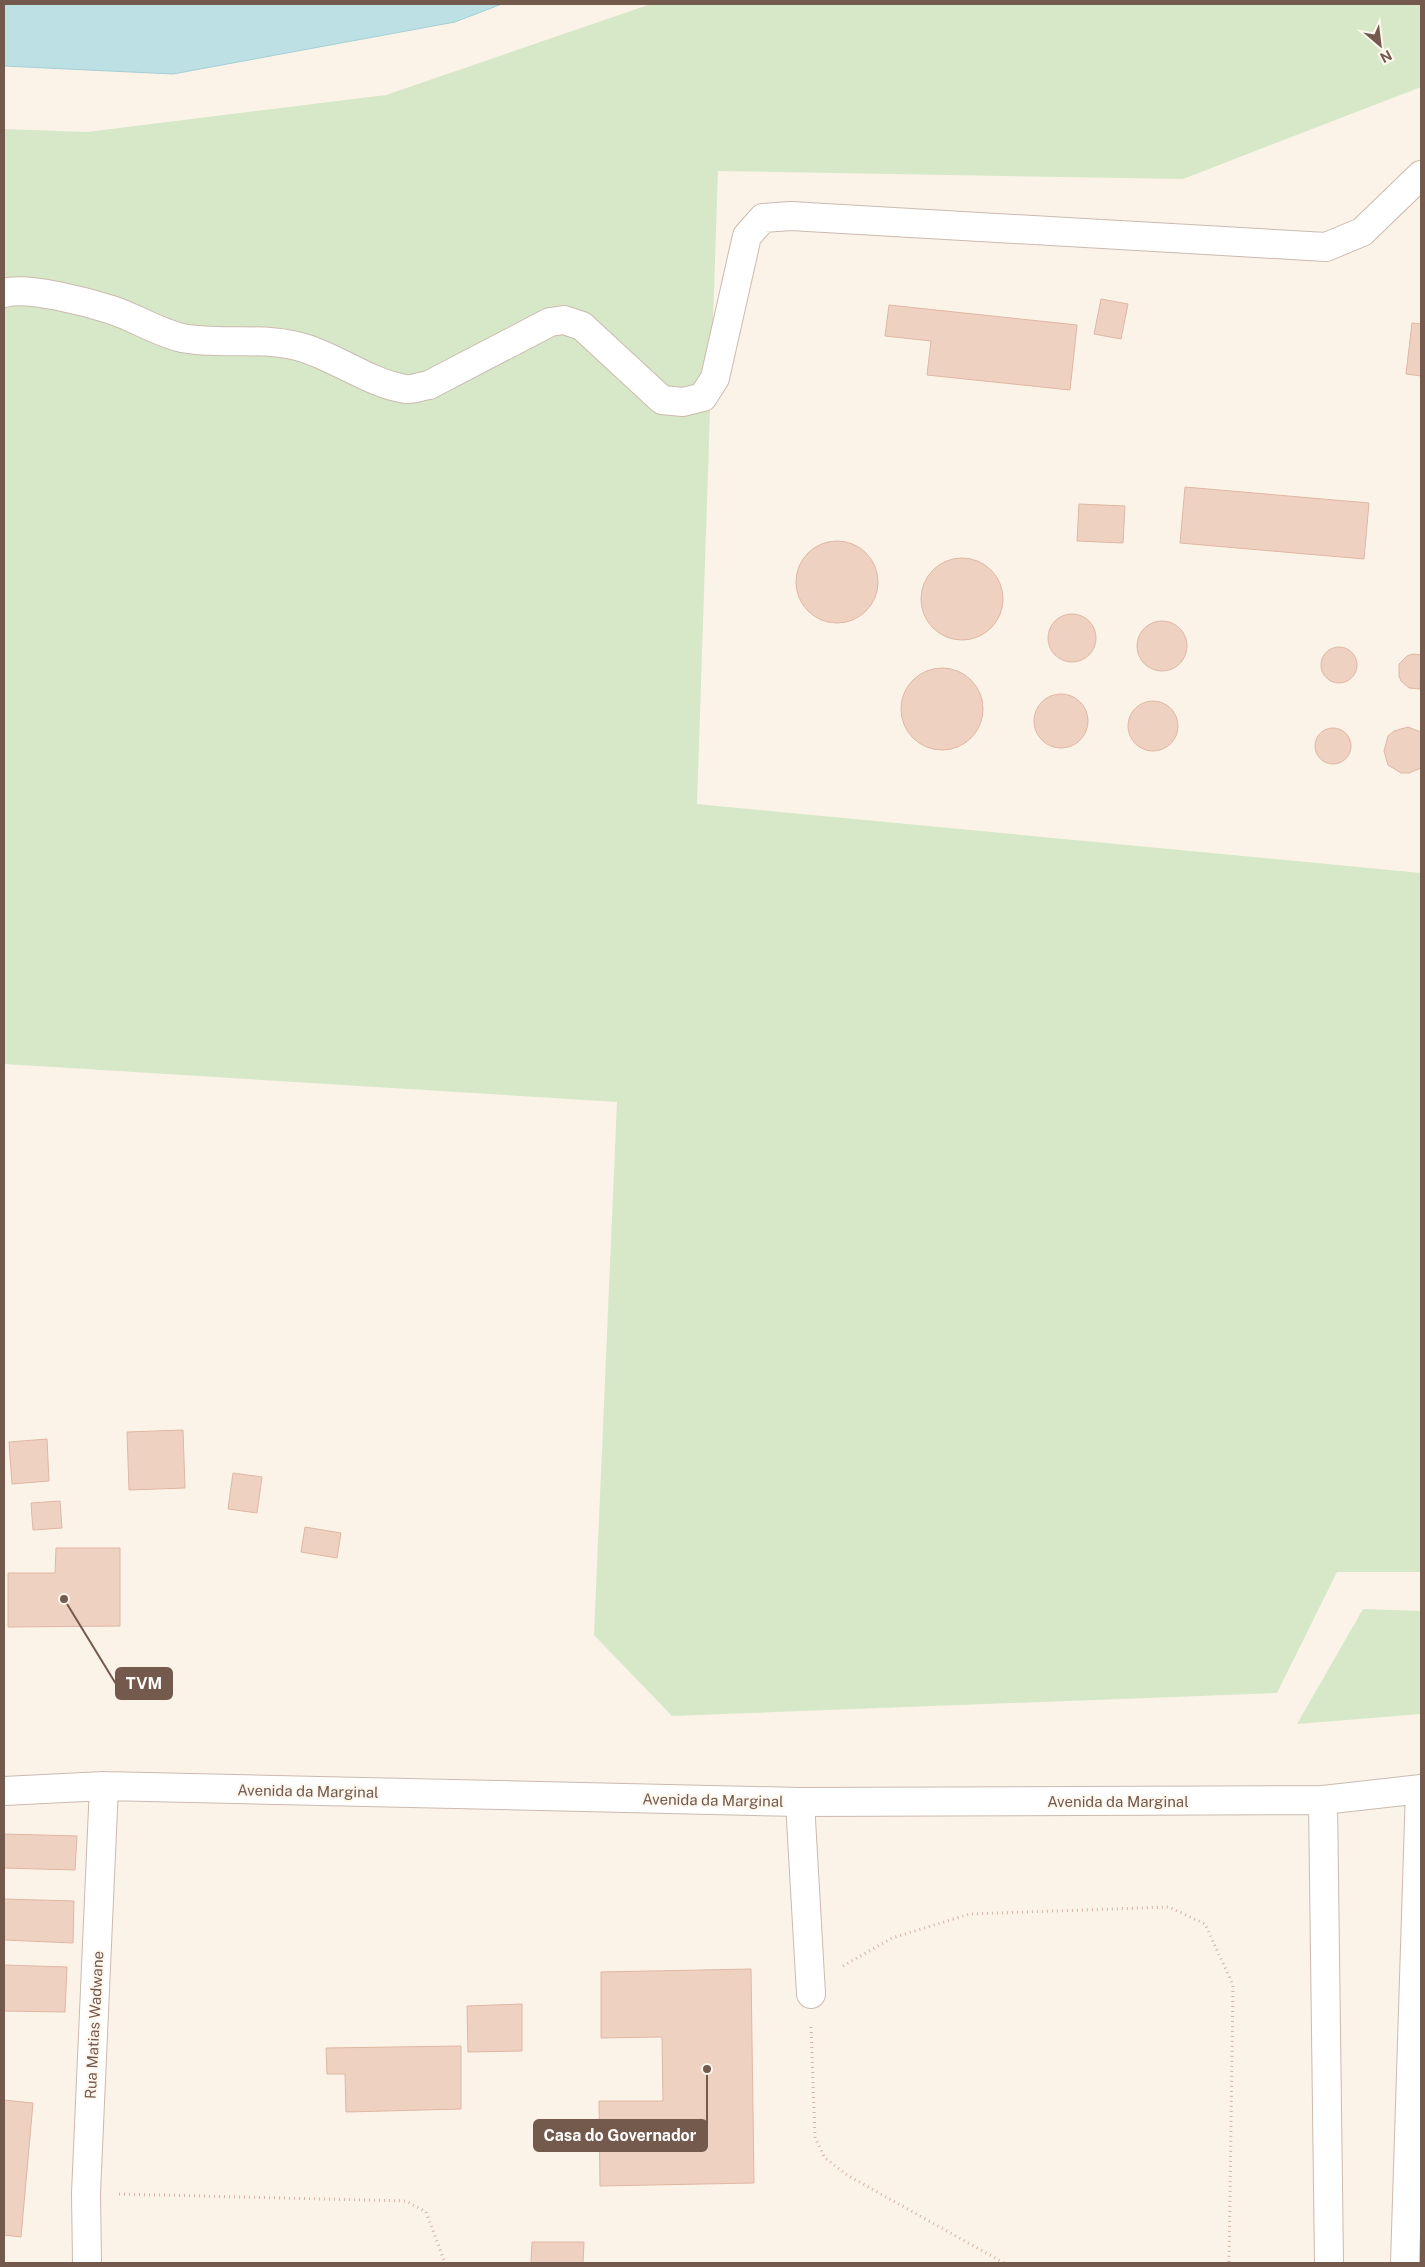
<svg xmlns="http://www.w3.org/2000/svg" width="1425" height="2267" viewBox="0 0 1425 2267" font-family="'Public Sans',sans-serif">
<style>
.green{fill:#d6e8c7}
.water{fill:#bde0e4;stroke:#a4d0d5}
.building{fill:#efd1c1;stroke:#e0b7a3}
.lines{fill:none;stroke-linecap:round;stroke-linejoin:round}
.minor-casing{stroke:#ccbaaf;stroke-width:30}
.path{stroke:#d4b4a4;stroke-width:3;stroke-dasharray:1 4;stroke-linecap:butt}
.minor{stroke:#fff;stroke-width:28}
.labels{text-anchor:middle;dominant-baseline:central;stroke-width:4;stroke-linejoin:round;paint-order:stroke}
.street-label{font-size:15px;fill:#74594d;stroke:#fef7ee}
.leader{fill:none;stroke:#74594d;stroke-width:2}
.callout-dot{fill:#74594d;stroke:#fef7ee;stroke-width:2}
.callout{fill:#74594d;stroke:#74594d;stroke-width:2}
.callout-label{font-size:16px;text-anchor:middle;font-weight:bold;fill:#fff}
</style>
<rect width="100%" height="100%" fill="#fbf3e8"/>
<path class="green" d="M651 4H1421V87L1183 179 718 171 697 804 1421 873V1572H1337L1277 1693 672 1716 594 1635 617 1102 4 1064V129L87 132 386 95Z
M1363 1609 1421 1611V1714L1297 1724Z"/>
<path class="water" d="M4 4H502L455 22 173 74 4 66Z"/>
<path class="building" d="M1101 299 1128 304 1121 339 1094 334Z
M889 305 1077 325 1070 390 927 375 931 341 885 336Z
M1412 323 1421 324V376L1406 374Z
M1185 487 1369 503 1364 559 1180 543Z
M1079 504 1125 506 1123 543 1077 541Z
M796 582a41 41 0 1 1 82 0a41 41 0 1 1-82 0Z
M921 599a41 41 0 1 1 82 0a41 41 0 1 1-82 0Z
M1048 638a24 24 0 1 1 48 0a24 24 0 1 1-48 0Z
M1137 646a25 25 0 1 1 50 0a25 25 0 1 1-50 0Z
M1321 665a18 18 0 1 1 36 0a18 18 0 1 1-36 0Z
M1413 654 1421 655 1420 689 1409 688 1401 681 1399 676V664L1407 656Z
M901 709a41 41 0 1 1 82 0a41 41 0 1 1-82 0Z
M1034 721a27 27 0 1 1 54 0a27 27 0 1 1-54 0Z
M1128 726a25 25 0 1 1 50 0a25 25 0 1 1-50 0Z
M1408 727 1421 732V768L1409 773H1401L1388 765 1384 751 1388 736 1394 731Z
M1315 746a18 18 0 1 1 36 0a18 18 0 1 1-36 0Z
M183 1430 185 1488 129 1490 127 1432Z
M47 1439 49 1481 12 1484 9 1442Z
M233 1473 262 1477 257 1513 228 1509Z
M60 1501 62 1528 33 1530 31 1503Z
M305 1527 341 1533 337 1558 301 1552Z
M56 1548H120V1626L8 1627V1573H55Z
M4 1834 77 1836 75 1870 4 1868Z
M4 1899 74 1901 73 1943 4 1940Z
M4 1965 67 1967 65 2012 4 2011Z
M751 1969 754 2183 600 2186 599 2101H663L662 2037 601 2038V1972Z
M522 2004V2051L468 2052 467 2006Z
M461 2046V2109L346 2112 345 2074H327L326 2048Z
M4 2100 33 2103 21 2237 4 2235Z
M532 2242H584L583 2263H531Z"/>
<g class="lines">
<defs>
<path id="minor" d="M4 293C27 286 87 302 112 310 136 318 157 332 182 338 223 346 267 335 307 349 340 360 372 384 406 389 413 390 422 386 429 385L550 322 564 320 582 326 662 400 683 402 703 397 715 378 747 236 763 218 791 216 1326 247 1362 232 1421 175
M4 1791 104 1786 800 1802 1323 1800 1421 1789
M1323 1800 1329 2263
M800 1802 811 1994
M87 2263 86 2193 104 1786
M1405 2263 1420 1789"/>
</defs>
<use href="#minor" class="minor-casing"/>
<path class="path" d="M843 1966 892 1938 970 1914 1169 1907 1205 1924 1233 1985 1229 2263
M811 2027 815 2138 825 2158 847 2175 1004 2263
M119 2194 406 2201 426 2212 445 2263"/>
<use href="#minor" class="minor"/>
</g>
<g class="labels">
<g class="street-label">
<text transform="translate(308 1791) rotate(1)">Avenida da Marginal</text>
<text transform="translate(713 1800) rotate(1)">Avenida da Marginal</text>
<text x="1118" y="1801">Avenida da Marginal</text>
<text transform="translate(94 2025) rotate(-87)">Rua Matias Wadwane</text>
</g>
</g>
<path class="leader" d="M64 1599L116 1684M707 2069L707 2136"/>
<g class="callout-dot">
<circle cx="64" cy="1599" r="5"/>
<circle cx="707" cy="2069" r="5"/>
</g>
<g class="callout">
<rect x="116" y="1668" width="56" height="31" rx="5"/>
<rect x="534" y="2120" width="173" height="31" rx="5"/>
</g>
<g class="callout-label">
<text x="144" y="1689">TVM</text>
<text x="620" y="2141">Casa do Governador</text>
</g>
<rect width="1425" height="2267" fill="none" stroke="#74594d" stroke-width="10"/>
<g transform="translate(1380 45) rotate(152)" stroke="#fef7ee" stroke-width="4" paint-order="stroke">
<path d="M0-4L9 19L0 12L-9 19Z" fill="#74594d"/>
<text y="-8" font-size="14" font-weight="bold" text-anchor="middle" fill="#74594d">N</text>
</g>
</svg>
